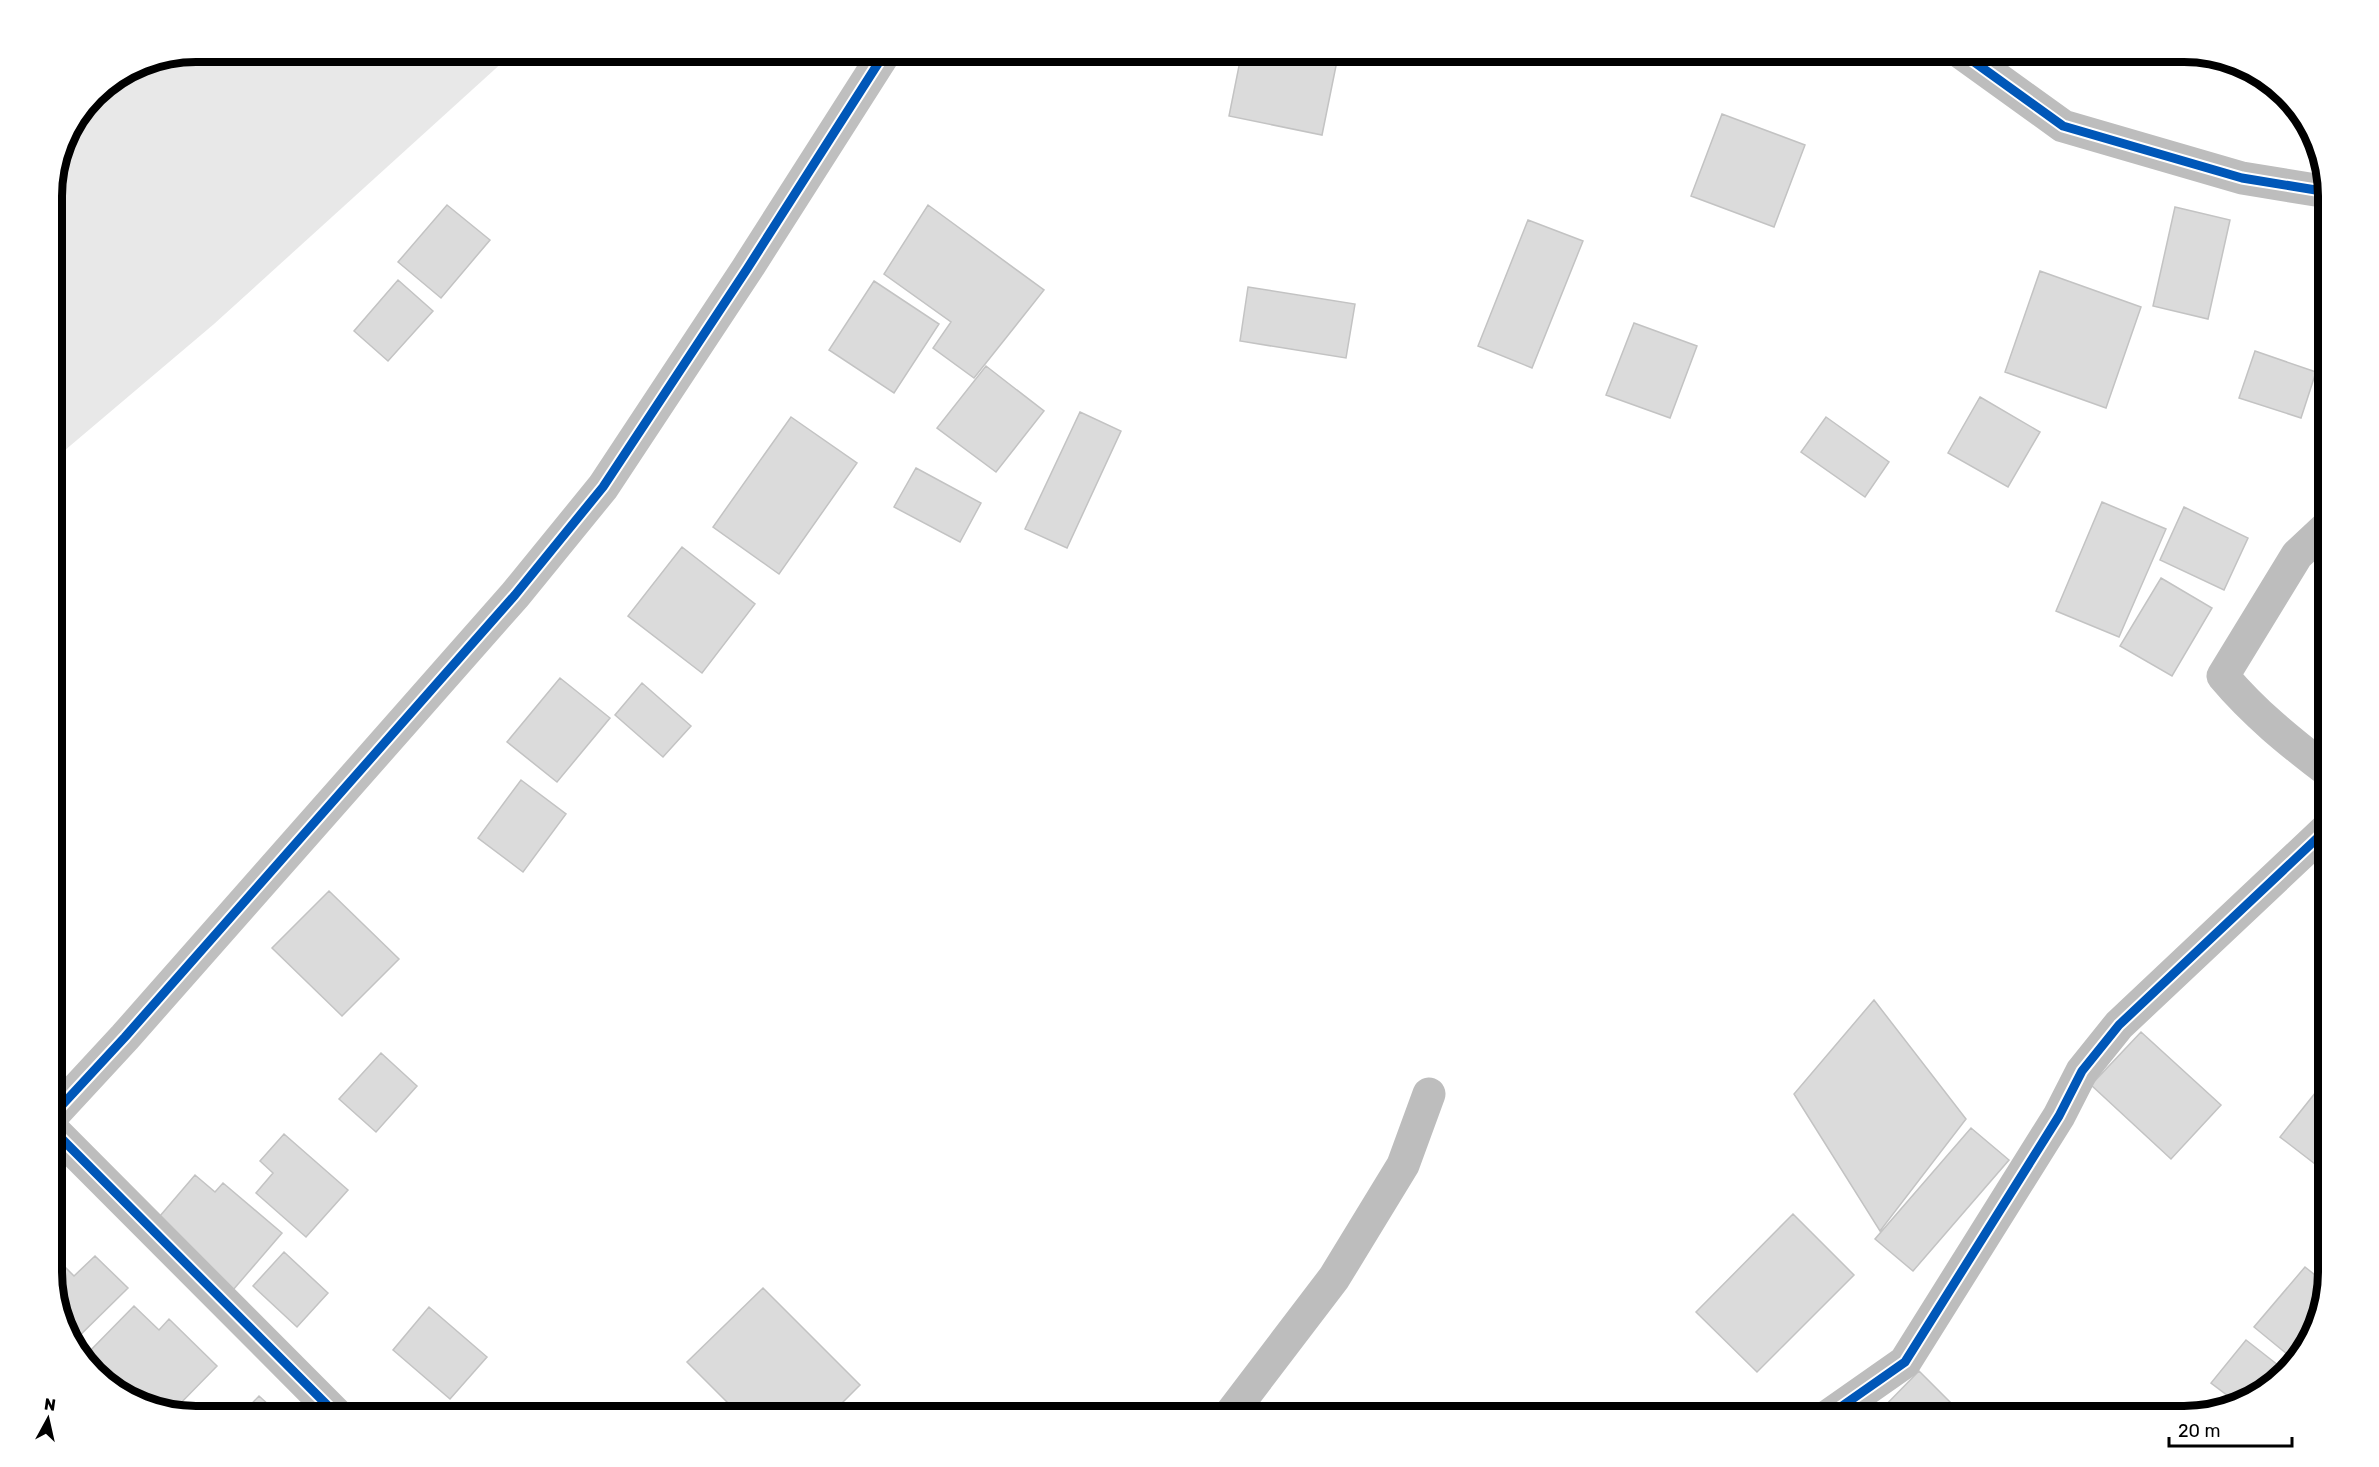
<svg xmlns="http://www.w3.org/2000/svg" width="2379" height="1467" viewBox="0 0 2379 1467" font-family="Rubik,sans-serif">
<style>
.green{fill:#e8e8e8}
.building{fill:#dbdbdb;stroke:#c3c3c3;stroke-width:1.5}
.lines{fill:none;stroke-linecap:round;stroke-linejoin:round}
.street{stroke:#bdbdbd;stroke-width:33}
.secondary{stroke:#bfbfbf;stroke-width:33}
.cycleway-casing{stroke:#fff;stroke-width:13}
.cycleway{stroke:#0057b8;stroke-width:9}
.rim{fill:none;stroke:#000;stroke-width:8}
</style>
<rect width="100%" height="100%" fill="#fff"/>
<path class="green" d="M196 51H515L214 324 51 462V187L62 140 94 93 141 62Z"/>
<path class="building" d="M1242 51H1339L1322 135 1229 116Z
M1722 114 1805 145 1774 227 1691 196Z
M447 205 490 240 441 298 398 262Z
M928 205 1044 290 974 378 933 348 951 322 884 274Z
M2175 207 2230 220 2208 319 2153 306Z
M1528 220 1583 241 1532 368 1478 346Z
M2040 271 2141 307 2106 408 2005 372Z
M398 280 433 311 388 361 354 331Z
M874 281 939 324 894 393 829 350Z
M1248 287 1355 304 1346 358 1240 341Z
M1634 323 1697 346 1670 418 1606 395Z
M2255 351 2316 372 2301 418 2239 398Z
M986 366 1044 411 996 472 937 428Z
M1980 397 2040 432 2008 487 1948 453Z
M1080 412 1121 431 1067 548 1025 529Z
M791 417 857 463 779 574 713 527Z
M1826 417 1889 462 1865 497 1801 452Z
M916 468 981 503 960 542 894 507Z
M2102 502 2166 529 2119 637 2056 611Z
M2184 507 2248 538 2224 590 2160 560Z
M682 547 755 604 702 673 628 616Z
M2161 578 2212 608 2172 676 2120 646Z
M560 678 610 718 557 782 507 742Z
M642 683 691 726 663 757 615 715Z
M521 780 566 814 523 872 478 838Z
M329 891 399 959 342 1016 272 948Z
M1874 1000 1966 1119 1880 1231 1794 1094Z
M2141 1032 2221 1105 2171 1159 2091 1085Z
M381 1053 417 1086 376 1132 339 1099Z
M2328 1077V1174L2280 1137Z
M1971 1128 2009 1160 1913 1271 1875 1239Z
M284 1134 348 1190 306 1237 256 1193 273 1173 260 1161Z
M195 1175 215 1192 223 1183 282 1233 233 1290 154 1223Z
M1793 1214 1854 1275 1757 1372 1696 1312Z
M284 1252 328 1293 297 1327 253 1286Z
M51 1253 74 1276 95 1256 128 1288 71 1344 51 1280Z
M2305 1267 2325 1283 2308 1344 2293 1359 2254 1327Z
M763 1288 860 1385 829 1416H741L687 1362Z
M134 1306 159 1330 169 1319 217 1366 174 1410 123 1396 84 1357Z
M429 1307 487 1357 450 1399 393 1350Z
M2246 1340 2283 1369 2255 1397 2236 1402 2211 1383Z
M1919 1371 1964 1416H1877L1876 1415Z
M259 1396 281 1416H240Z"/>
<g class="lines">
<path class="street" d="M1959 51 2063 126 2242 178 2328 192
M2328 526 2297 555 2223 676C2254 713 2290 742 2328 771
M51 1128 338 1416
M1229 1416 1334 1278 1403 1165 1429 1094
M1828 1416 1905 1362 2059 1116 2082 1071 2119 1025 2328 828"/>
<path class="secondary" d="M51 1117 125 1037 515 595 603 487 747 269 886 51"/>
<defs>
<path id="cycleway" d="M1959 51 2063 126 2242 178 2328 192
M51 1117 125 1037 515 595 603 487 747 269 886 51
M51 1128 338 1416
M1828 1416 1905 1362 2059 1116 2082 1071 2119 1025 2328 828"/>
</defs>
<use href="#cycleway" class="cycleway-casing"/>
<use href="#cycleway" class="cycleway"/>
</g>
<path d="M0 0H2379V1467H0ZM196 62H2184A134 134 0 0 1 2318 196V1272A134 134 0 0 1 2184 1406H196A134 134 0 0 1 62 1272V196A134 134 0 0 1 196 62Z" fill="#fff" fill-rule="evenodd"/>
<path class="rim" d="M196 62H2184A134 134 0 0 1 2318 196V1272A134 134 0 0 1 2184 1406H196A134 134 0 0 1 62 1272V196A134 134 0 0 1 196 62Z"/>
<g transform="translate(48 1419) rotate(8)" stroke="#ffffff" stroke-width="4.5" paint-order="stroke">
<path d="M0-4.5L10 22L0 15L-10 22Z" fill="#000000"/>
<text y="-9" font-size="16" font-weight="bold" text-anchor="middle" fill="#000000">N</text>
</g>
<path d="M2169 1437v9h123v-9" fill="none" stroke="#000000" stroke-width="3"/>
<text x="2178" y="1437" font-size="18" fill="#000000" stroke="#ffffff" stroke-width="4.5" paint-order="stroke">20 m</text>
</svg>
